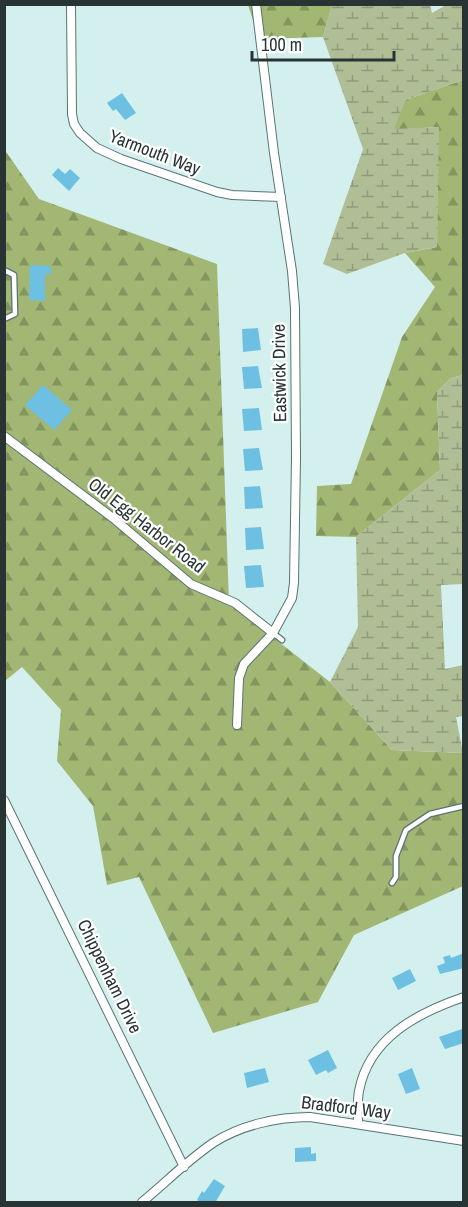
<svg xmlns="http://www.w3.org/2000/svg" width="468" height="1207" viewBox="0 0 468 1207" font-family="'Archivo Narrow',sans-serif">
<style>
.forest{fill:url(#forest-firs)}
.wetland{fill:url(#wetland-marsh)}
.building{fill:#6ec0e2}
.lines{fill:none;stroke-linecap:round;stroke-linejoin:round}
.lane-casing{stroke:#5a7473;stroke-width:7}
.street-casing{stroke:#5a7473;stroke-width:10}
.lane{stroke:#fff;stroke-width:4.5}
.street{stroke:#fff;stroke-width:8}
.labels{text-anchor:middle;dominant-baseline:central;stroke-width:4.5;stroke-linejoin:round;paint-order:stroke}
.street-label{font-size:18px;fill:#283433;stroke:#fff}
</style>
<defs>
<pattern id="forest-firs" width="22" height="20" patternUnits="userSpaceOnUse" patternTransform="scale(1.5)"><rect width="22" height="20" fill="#a2b774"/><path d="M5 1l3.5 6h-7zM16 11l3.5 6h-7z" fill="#849660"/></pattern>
<pattern id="wetland-marsh" width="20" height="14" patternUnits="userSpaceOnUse" patternTransform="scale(1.5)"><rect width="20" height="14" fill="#b0be96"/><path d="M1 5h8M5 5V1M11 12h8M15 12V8" fill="none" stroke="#8f9b7b"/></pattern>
</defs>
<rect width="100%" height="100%" fill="#d3f0ef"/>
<path class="forest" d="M248 5H332L323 37 259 39Z
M463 80V375L451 378 437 392 440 470 356 537 316 536 317 486 351 484 402 337 435 287 405 253 437 247 438 127 393 130 405 100Z
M4 149 39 199 217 264 229 603 330 682 392 750 463 753V886L354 935 318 1002 213 1033 139 877 107 885 93 806 57 761 61 710 22 667 5 681Z"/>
<path class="wetland" d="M332 5H430L432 13 446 5H463V80L405 100 394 129 439 127 437 247 405 253 347 274 323 264 363 149 323 37Z
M463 375V584L441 585 445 669 463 665V716L456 717 463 753 392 750 330 682 358 627 356 537 440 470 437 392 451 378Z"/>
<path class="building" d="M122 93 136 113 125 120 116 109 113 111 107 103Z
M58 168 65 174 70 169 80 178 69 191 52 175Z
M30 265 51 266V274H45V301L29 300Z
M258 328 261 350 243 352 242 329Z
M258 366 262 388 244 389 242 367Z
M43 385 72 410 54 430 25 405Z
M259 408 262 430 244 431 242 409Z
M259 448 263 470 245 471 243 449Z
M260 486 263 508 245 509 244 487Z
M261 527 264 549 246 550 245 528Z
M261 565 264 587 246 588 244 566Z
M464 953V968L440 974 437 966 445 963 443 957 450 955 451 958Z
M410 969 416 981 398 990 392 978Z
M462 1029 464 1043 445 1049 439 1037Z
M328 1050 337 1068 328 1073 326 1070 316 1075 308 1060Z
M265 1068 269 1082 247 1088 244 1073Z
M412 1068 420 1089 406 1094 398 1074Z
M311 1147V1154L316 1153V1161L295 1162V1148Z
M214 1179 225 1186 215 1203H201L197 1200 202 1191 204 1193Z"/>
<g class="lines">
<defs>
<path id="lane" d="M4 270 14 275 15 314 4 319
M273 633 282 640
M392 883 396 877V856L406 830 430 814 464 806"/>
<path id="street" d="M71 4 72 114 74 124 80 133 97 148 121 159 217 192 232 195 281 197
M4 436 113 518 191 584 235 603 273 633
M237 725 239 678 244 664 273 633 292 598 294 583 296 458 295 308 292 271 274 153 256 4
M4 800 184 1167
M358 1124C358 1113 357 1102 359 1091 369 1038 417 1013 464 997
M142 1202C165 1183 188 1160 213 1143 241 1125 277 1117 310 1117L464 1141"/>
</defs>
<use href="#lane" class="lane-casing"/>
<use href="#street" class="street-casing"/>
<use href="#lane" class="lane"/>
<use href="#street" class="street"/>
</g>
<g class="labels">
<g class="street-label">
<text transform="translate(155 152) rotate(21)">Yarmouth Way</text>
<text transform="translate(279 373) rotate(-91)">Eastwick Drive</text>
<text transform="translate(147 525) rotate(38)">Old Egg Harbor Road</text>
<text transform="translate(110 976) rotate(64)">Chippenham Drive</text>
<text transform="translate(346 1107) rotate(7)">Bradford Way</text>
</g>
</g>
<rect width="468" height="1207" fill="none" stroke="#283433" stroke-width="12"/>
<path d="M252 51v9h142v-9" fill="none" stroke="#283433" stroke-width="3"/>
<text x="261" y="51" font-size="18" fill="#283433" stroke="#ffffff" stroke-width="4.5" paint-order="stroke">100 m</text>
</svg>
